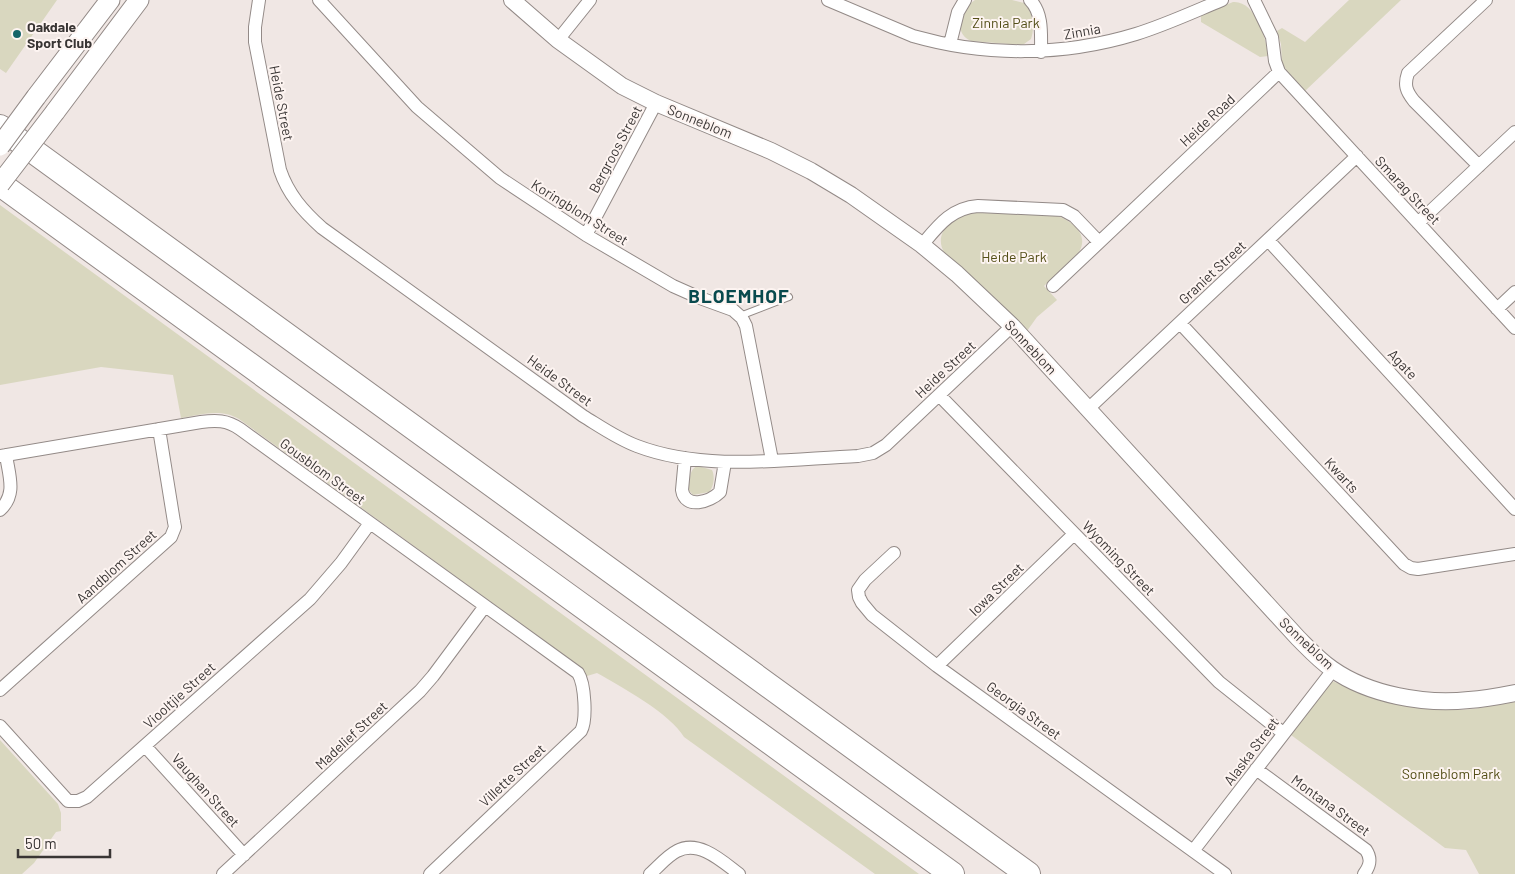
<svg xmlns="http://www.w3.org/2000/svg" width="1515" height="874" viewBox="0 0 1515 874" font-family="Barlow,sans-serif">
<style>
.green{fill:#d9d7bf}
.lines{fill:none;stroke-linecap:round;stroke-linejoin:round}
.service-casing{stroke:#938a87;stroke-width:8}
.minor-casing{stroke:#938a87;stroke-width:14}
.tertiary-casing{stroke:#938a87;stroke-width:18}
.secondary-casing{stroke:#938a87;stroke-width:21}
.motorway-casing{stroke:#938a87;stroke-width:26}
.service{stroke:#fff;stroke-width:6}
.minor{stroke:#fff;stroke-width:12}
.tertiary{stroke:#fff;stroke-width:16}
.secondary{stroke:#fff;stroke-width:19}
.motorway{stroke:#fff;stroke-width:24}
.secondary-bridge-casing{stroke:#938a87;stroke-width:21;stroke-linecap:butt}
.secondary-bridge{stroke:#fff;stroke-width:19}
.poi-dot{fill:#146468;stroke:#fdf4f1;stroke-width:2}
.labels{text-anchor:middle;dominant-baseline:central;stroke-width:4;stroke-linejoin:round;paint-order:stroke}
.park-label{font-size:14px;fill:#534e17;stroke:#fdf4f1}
.poi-label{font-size:14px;font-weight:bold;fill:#393534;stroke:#fdf4f1;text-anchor:start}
.street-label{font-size:14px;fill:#393534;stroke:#fdf4f1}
.district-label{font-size:19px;font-weight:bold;letter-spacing:1px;fill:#094a4e;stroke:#fdf4f1}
</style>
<rect width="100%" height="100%" fill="#f0e7e4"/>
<path class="green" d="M0 0H57L6 73 0 69Z
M975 0H1012L1024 3C1033 12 1035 27 1031 39L1024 44 1020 45 971 41C952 33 961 9 975 0Z
M1349 0H1401L1305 91 1282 65 1281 44 1277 31 1282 28 1305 42Z
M1233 2C1255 0 1267 39 1268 56L1260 57 1201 22V15Z
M0 205 919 874H875L684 737C671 714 620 686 597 673L587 676 578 665 239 419C220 408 201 415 181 418L173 375 101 367 0 385Z
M975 213 1050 214C1067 217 1091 232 1079 252L1044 286 1057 300 1037 317 1027 331 992 295 945 254C931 232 955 215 975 213Z
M698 466 712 470C715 476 714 487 709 492L693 495 688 489C690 481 689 468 698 466Z
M1332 681C1378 700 1423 714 1473 709 1487 707 1501 704 1515 702V874H1479L1466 850 1445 848 1291 735Z
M0 740 58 804 61 813V831L56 832 34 863 22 874H0Z"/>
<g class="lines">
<defs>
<path id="service" d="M740 316 789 297"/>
<path id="minor" d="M259 0 255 27V42L280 170C288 194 303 211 322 228L583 416C601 427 618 439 637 446 705 472 787 459 858 456L873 453 886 445 1012 326
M319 0 417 107 500 178 586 235 673 286 700 298 733 310 742 318 746 326 772 460
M828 0 913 36C986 57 1064 56 1136 34 1165 25 1193 12 1222 0
M1030 0C1043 13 1041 34 1041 52
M558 40 590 0
M950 44 958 12 965 0
M1279 72 1515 328
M1479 166 1414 101C1406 91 1404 85 1408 73L1486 0
M1418 223 1515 132
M586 235 656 103
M1268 240 1515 509
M922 245C938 226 951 208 978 206L1063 210 1074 216 1099 242
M1053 286 1279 72 1275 61 1272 37 1254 0
M1497 309 1515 292
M1180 323 1404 564 1411 568 1418 569 1515 554
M939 395 1219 682 1283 733
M1088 409 1357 156
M0 456 201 422C216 420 227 420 240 429L578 673C585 684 587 720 581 731L430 874
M685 458 682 490C685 510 710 502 720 492L725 462
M0 510C17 494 9 476 6 455
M894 553 865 580 858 590 859 597 862 603 872 615 937 666 1225 874
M937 666 1074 534
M0 690 171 537 175 527 174 522 159 429
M0 726 68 801H78L87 797 310 599 341 563 370 523
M145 746 244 855
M1256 769 1366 850C1372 859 1370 866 1364 874
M1193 851 1333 670
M223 874 420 691 433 676 485 606
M650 874C659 866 667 856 677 851 699 839 723 862 739 874"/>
<path id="tertiary" d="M512 0 558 40 622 86 656 103 771 151 811 171 851 195 922 245 957 274 1012 326 1298 638C1309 649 1319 660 1332 669 1369 695 1425 705 1469 700 1484 699 1500 696 1515 693"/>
<path id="secondary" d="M36 97 110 0
M55 112 139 0"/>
<path id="motorway" d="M0 127 1028 874
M0 184 952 874"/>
</defs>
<use href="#service" class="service-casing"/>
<use href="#minor" class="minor-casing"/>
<use href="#tertiary" class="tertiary-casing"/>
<use href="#secondary" class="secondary-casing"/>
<use href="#motorway" class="motorway-casing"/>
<use href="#service" class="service"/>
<use href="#minor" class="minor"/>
<use href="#tertiary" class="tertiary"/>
<use href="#secondary" class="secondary"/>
<use href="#motorway" class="motorway"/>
<defs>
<path id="secondary-bridge" d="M0 146 36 97
M0 184 55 112"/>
</defs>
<use href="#secondary-bridge" class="secondary-bridge-casing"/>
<use href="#secondary-bridge" class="secondary-bridge"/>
</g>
<circle class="poi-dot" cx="17" cy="34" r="5"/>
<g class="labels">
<g class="park-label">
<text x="1006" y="22">Zinnia Park</text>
<text x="1014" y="256">Heide Park</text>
<text x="1451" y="773">Sonneblom Park</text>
</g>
<g class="poi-label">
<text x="27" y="26">Oakdale<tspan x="27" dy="16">Sport Club</tspan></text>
</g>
<g class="street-label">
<text transform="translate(1082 31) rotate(-10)">Zinnia</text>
<text transform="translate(282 103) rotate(79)">Heide Street</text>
<text transform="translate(1207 120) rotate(-43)">Heide Road</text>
<text transform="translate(700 121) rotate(22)">Sonneblom</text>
<text transform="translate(615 149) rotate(-62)">Bergroos Street</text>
<text transform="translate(1408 190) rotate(47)">Smarag Street</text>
<text transform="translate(580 212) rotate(32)">Koringblom Street</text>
<text transform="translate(1212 272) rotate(-43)">Graniet Street</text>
<text transform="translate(1031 347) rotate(47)">Sonneblom</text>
<text transform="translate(1403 364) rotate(47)">Agate</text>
<text transform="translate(945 369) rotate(-43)">Heide Street</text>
<text transform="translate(560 380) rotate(36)">Heide Street</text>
<text transform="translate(323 471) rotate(36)">Gousblom Street</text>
<text transform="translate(1342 475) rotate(47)">Kwarts</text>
<text transform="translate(1119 558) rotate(46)">Wyoming Street</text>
<text transform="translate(116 566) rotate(-42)">Aandblom Street</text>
<text transform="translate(996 589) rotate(-44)">Iowa Street</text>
<text transform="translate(1307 643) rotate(43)">Sonneblom</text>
<text transform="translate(179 695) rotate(-42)">Viooltjie Street</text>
<text transform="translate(1024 710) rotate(36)">Georgia Street</text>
<text transform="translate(351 735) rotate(-43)">Madelief Street</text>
<text transform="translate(1251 751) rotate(-53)">Alaska Street</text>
<text transform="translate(512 775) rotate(-43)">Villette Street</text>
<text transform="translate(206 790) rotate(48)">Vaughan Street</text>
<text transform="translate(1331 805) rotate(36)">Montana Street</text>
</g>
<g class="district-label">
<text x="739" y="295">BLOEMHOF</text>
</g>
</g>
<path d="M18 849v8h92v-8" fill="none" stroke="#393534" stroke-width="2.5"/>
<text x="25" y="849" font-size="15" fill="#393534" stroke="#fdf4f1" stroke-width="4" paint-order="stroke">50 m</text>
</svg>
